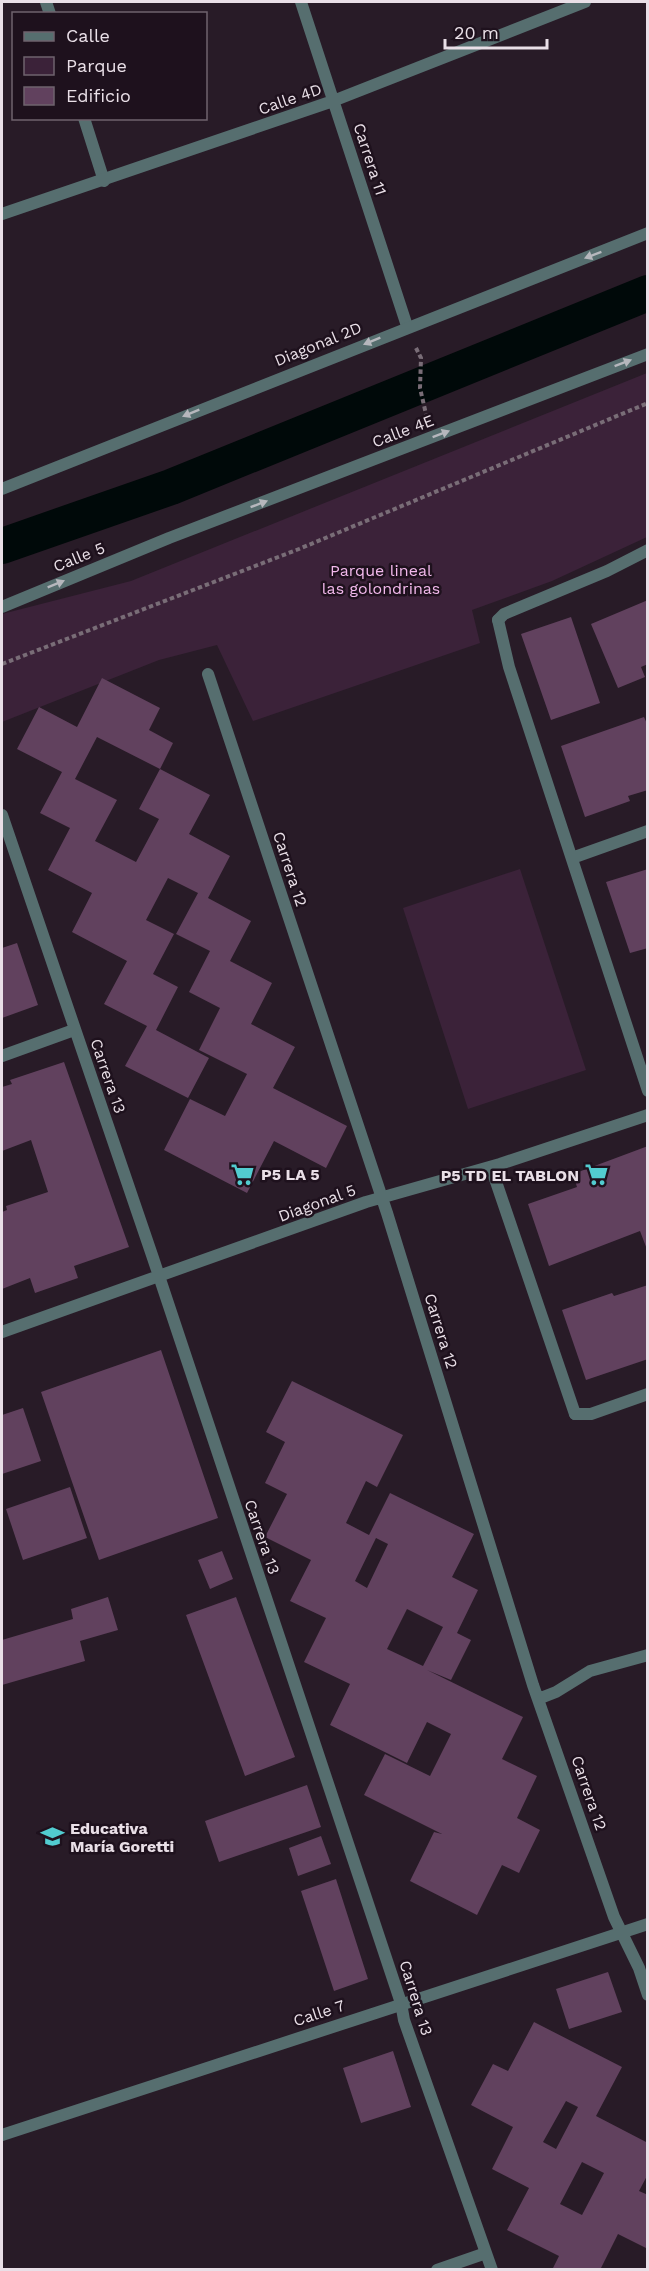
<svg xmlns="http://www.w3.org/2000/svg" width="649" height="2271" viewBox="0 0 649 2271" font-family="'Work Sans',sans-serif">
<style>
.green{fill:#3b2239}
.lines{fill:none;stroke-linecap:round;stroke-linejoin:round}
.canal{stroke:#000909;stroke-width:36}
.building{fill:#61415e;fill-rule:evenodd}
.path{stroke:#796d77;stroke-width:4;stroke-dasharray:4.5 3;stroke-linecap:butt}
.service{stroke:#566e6f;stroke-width:12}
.pedestrian{stroke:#566e6f;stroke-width:12}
.minor{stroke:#566e6f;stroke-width:12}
.tertiary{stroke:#566e6f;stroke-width:12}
.oneway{fill:#b6b7bd}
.labels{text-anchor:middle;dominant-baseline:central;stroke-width:5;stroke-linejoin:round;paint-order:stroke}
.street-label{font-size:16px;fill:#e9dfe7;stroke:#1e111d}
.park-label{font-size:16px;fill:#f2b9ec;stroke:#1e111d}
.poi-label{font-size:16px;font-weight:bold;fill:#e9dfe7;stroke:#1e111d;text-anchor:start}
</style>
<rect width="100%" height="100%" fill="#281b27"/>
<path class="green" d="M647 373V537L552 581 472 610 480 643 253 721 217 645 159 660 2 722V614L131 581Z
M520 869 586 1070 468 1109 403 908Z"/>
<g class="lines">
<path class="canal" d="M2 546 171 487 648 293"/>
</g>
<path class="building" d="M648 600V664L641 667 645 677 618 688 591 624Z
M571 617 600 703 551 720 521 634Z
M102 678 160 708 149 730 173 743 160 769 97 737 75 779 117 800 95 841 136 862 159 819 139 809 160 769 210 795 189 834 230 856 208 898 251 921 230 961 272 983 251 1024 295 1047 273 1088 347 1126 326 1168 274 1141 247 1193 164 1150 190 1099 225 1116 247 1074 199 1050 220 1008 189 992 210 951 176 934 198 893 168 878 146 920 174 934 153 974 178 987 156 1030 209 1058 188 1098 125 1066 147 1026 104 1004 127 961 72 932 92 893 48 870 70 828 40 813 62 772 17 749 39 707 77 727Z
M644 717 648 726V790L628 796 630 801 585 817 561 746Z
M648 869V948L630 953 606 882Z
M17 943 38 1005 2 1018V948Z
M64 1062 129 1247 74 1266 78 1278 35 1293 30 1278 2 1289V1212L7 1210 6 1206 48 1192 31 1140 2 1151V1087L12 1084 10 1080Z
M648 1146V1252L640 1231 549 1266 528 1204 577 1187 573 1174Z
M648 1285V1359L586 1380 562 1310 612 1293 614 1296Z
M161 1350 218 1518 99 1560 41 1392Z
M292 1381 403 1435 377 1487 366 1481 346 1523 369 1535 390 1493 474 1534 452 1577 478 1590 457 1633 471 1640 451 1680 427 1670 523 1717 502 1759 537 1776 517 1818 540 1830 519 1873 502 1865 477 1915 410 1881 434 1832 442 1834 364 1795 385 1754 430 1776 451 1734 427 1722 407 1763 330 1725 350 1684 304 1662 326 1618 290 1601 311 1560 265 1537 287 1494 265 1483 285 1442 266 1432ZM376 1538 388 1544 367 1588 355 1581ZM407 1609 443 1627 423 1666 387 1649Z
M23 1408 41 1461 2 1474V1415Z
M70 1487 87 1538 23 1560 6 1509Z
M222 1551 233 1579 210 1589 198 1560Z
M108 1597 118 1630 80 1641 85 1661 2 1685V1640L73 1619 71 1609Z
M236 1597 295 1757 245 1776 186 1615Z
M307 1785 321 1827 219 1862 205 1821Z
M321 1836 331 1864 298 1876 289 1848Z
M336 1879 368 1979 334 1991 301 1891Z
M608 1972 622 2012 569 2029 556 1989Z
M534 2022 622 2067 596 2116 648 2143V2174L639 2191 648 2195V2249L618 2234 600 2270H552L559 2256 507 2230 529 2188 492 2169 513 2127 471 2105 493 2064 508 2071ZM566 2101 578 2107 556 2149 543 2142ZM582 2162 604 2173 582 2215 560 2204Z
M393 2051 411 2107 361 2123 343 2068Z"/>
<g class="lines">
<path class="path" d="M416 348 421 358 420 388 426 414
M2 664 299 549 648 403"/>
<path class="service" d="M46 2 50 14
M84 118 104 181
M498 620 509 667 648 1091
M572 858 648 831"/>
<path class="pedestrian" d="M491 1167 575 1414"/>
<path class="minor" d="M301 2 407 326
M2 214 333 101 585 2
M498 620 504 614 607 571 648 550
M208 674 387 1213 533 1685 614 1917 639 1968 648 1995
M2 815 153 1258 401 2003 404 2020 492 2270
M2 1056 74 1030
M2 1332 366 1202 500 1164 648 1115
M575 1414H591L648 1394
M538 1699 556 1692 590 1671 648 1655
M2 2135 648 1924
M437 2270 486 2253"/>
<path class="tertiary" d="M2 489 648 233
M2 607 169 538 648 354"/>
</g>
<defs><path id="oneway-solid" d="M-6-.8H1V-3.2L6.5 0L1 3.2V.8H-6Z" transform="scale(1.5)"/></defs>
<g class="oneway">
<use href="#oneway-solid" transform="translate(593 255) rotate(159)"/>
<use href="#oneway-solid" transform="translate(372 341) rotate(158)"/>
<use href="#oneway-solid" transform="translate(623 363) rotate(-21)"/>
<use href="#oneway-solid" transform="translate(191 413) rotate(158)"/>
<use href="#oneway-solid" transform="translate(441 434) rotate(-21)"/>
<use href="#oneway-solid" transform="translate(259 504) rotate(-21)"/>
<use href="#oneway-solid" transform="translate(56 584) rotate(-22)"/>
</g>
<defs>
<symbol id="supermarket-bare" viewBox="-9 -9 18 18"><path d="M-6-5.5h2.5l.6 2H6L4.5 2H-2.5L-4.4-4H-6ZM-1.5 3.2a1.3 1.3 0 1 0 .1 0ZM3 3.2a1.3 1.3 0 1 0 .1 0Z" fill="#52ccd0" stroke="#1e111d" stroke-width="2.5" paint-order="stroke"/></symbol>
<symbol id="school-bare" viewBox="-9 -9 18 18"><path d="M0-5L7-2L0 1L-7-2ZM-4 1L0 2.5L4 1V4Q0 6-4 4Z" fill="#52ccd0" stroke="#1e111d" stroke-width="2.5" paint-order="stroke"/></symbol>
</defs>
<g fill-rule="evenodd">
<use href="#supermarket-bare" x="226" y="1158" width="33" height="33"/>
<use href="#supermarket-bare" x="580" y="1158" width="33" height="33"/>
<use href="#school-bare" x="36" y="1820" width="33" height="33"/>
</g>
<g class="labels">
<g class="street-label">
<text transform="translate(290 99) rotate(-19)">Calle 4D</text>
<text transform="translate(370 159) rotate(72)">Carrera 11</text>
<text transform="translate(318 344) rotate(-22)">Diagonal 2D</text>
<text transform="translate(403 431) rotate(-21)">Calle 4E</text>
<text transform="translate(79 557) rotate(-22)">Calle 5</text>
<text transform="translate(290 869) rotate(72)">Carrera 12</text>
<text transform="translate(108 1076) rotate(71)">Carrera 13</text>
<text transform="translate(317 1203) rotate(-20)">Diagonal 5</text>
<text transform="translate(441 1331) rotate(73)">Carrera 12</text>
<text transform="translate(262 1537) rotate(71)">Carrera 13</text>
<text transform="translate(589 1793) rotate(71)">Carrera 12</text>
<text transform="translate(416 1998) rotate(73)">Carrera 13</text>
<text transform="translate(319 2013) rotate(-18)">Calle 7</text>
</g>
<g class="park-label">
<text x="381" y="570">Parque lineal<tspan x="381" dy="18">las golondrinas</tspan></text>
</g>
<g class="poi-label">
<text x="261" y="1174">P5 LA 5</text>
<text x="579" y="1175" text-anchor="end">P5 TD EL TABLON</text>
<text x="70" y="1828">Educativa<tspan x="70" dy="18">María Goretti</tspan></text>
</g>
</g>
<rect width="649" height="2271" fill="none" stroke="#e9dfe7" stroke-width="6"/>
<rect x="12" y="12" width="195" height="108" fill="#1e111d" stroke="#6f636e" stroke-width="1.5"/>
<rect x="24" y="32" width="30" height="9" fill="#566e6f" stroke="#6f636e" stroke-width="1.5"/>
<text x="66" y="42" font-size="18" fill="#e9dfe7">Calle</text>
<rect x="24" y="57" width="30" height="18" fill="#3b2239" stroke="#6f636e" stroke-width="1.5"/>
<text x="66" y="72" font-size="18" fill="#e9dfe7">Parque</text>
<rect x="24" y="87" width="30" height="18" fill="#61415e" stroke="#6f636e" stroke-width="1.5"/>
<text x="66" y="102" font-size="18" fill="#e9dfe7">Edificio</text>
<path d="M445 39v9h102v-9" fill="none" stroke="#e9dfe7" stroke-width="3"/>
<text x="454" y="39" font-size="18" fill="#e9dfe7" stroke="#1e111d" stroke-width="4.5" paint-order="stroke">20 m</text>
</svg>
